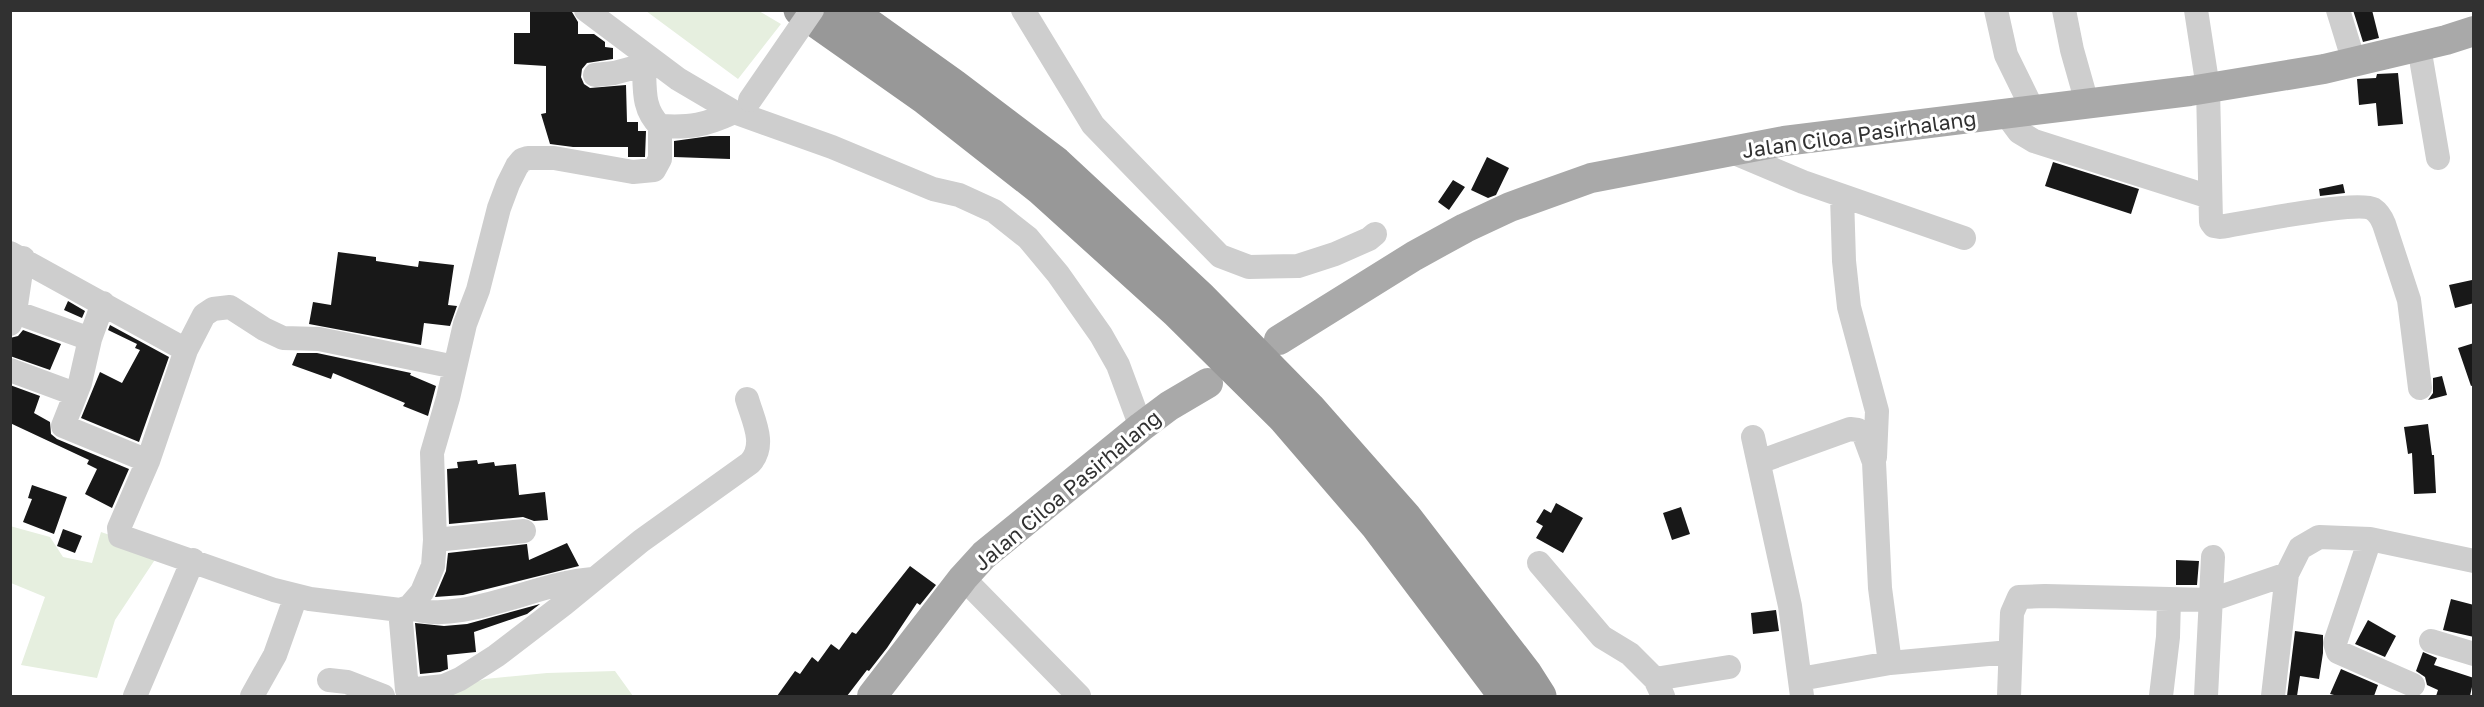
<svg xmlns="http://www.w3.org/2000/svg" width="2484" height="707" viewBox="0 0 2484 707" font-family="'Golos Text',sans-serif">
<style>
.green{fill:#e6efdf}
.building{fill:#181818}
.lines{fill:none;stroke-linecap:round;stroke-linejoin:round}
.minor{stroke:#cecece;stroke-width:24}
.major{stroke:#a9a9a9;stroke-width:30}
.highway{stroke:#989898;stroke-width:33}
.minor-bridge{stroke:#cecece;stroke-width:24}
.labels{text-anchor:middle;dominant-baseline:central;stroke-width:6;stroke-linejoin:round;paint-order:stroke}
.street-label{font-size:21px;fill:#313131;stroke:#fff}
</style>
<rect width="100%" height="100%" fill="#fff"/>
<path class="green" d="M646 11H759L781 24 738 79Z
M10 526 50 537 63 557 92 563 101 532 160 552 115 620 97 678 21 665 45 597 11 583Z
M615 671 633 696H437L440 693 485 679 547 673Z"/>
<path class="building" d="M530 10 572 12 578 22V34H594L605 42V47L613 48V59L587 63 582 69 581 77 584 84 590 88 626 85 627 122H638V131H646L645 157H628V147H573L550 144 541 114 546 113V66L514 64V33H530Z
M2353 10H2372L2379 38 2363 42Z
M2398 73 2403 124 2378 126 2376 103 2359 105 2357 79 2376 78 2377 74Z
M710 136H730V159L674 157V141Z
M1487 157 1509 168 1496 195 1488 198 1471 190Z
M2053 162 2139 189 2131 214 2045 186Z
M1453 180 1465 187 1449 210 1438 202Z
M2343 184 2345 193 2320 196 2319 189Z
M338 252 376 257V261L418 267 419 261 454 265 448 305 457 306 450 326 424 323 421 345 309 324 313 302 331 305Z
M2472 280 2474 303 2455 308 2449 285Z
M68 301 85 311 82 318 64 310Z
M110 325 169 357 139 442 81 418 100 372 122 383 140 350 135 348 137 344 108 330Z
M23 330 61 344 50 370 10 356V338L18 336Z
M2474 343V385L2471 386 2458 348Z
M297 353H317L411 373 410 375 436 386 428 416 403 406 405 403 333 373 331 379 292 365Z
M2442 376 2447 395 2428 400 2433 393V378Z
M10 385 40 396 34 413 50 422 51 434 57 439 129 469 112 508 85 494 97 469 87 464 89 460 10 423Z
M2428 424 2432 455H2434L2436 493 2414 494 2412 453 2408 454 2404 427Z
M477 460 478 464 494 462 495 466 516 464 519 495 545 492 548 520 534 521 523 517 449 524 447 469 458 468 457 462Z
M32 485 67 497 54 534 23 522 32 499 28 498Z
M1556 503 1583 518 1563 553 1536 538 1543 526 1536 522 1544 509 1551 513Z
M1681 507 1690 534 1672 540 1663 513Z
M63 529 82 536 75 553 57 546Z
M567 543 579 566 463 595 435 597 446 571 448 553 527 544 529 560Z
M2176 560 2199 561 2197 585H2176Z
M910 566 936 585 920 605 917 603 887 648 869 671 867 670 847 696H777L795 671 800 674 812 657 818 662 831 644 839 650 852 632 856 634Z
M2451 599 2474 605V637L2443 630Z
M540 604 527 614 474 632 476 652 447 655 448 669 440 672 420 674 415 623 444 626 467 624Z
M1776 610 1779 631 1753 634 1751 613Z
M2368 620 2396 636 2385 657 2355 644Z
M2295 631 2323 635V653L2319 679 2300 676 2297 696H2287Z
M2423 652 2437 658 2434 665 2474 678 2470 696H2436L2438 690 2427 685 2425 677 2416 671Z
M2341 669 2378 685 2374 696H2338L2330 694Z"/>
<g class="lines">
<path class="minor" d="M586 10 678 79 734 112 832 147 933 189 959 195 994 211 1028 238 1058 274 1101 335 1118 365 1141 427
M1023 10 1093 125 1220 256 1249 267 1298 266 1335 254 1369 239 1375 234
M1996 10 2006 55 2033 110
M2064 10 2072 50 2087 103
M2196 10 2208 88 2211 222 2214 226 2220 227C2245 223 2357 200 2373 209 2379 213 2382 219 2384 224L2409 300 2420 388
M2338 10 2354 62
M2419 47 2438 158
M650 58 644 65C645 88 642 109 660 126 690 128 706 125 734 112
M595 75 614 73 644 65
M2005 113 2019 132 2034 141 2210 197
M1732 152 1803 182 1964 238
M1842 196 1844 261 1849 307 1877 411 1875 457
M10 253 186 350
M103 303 90 339 80 383 63 426 148 461
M15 312 90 339
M10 324 15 312 23 258
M455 367 319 339 283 338 264 329 230 307 213 309 204 315 186 350 148 461 119 528 120 536 274 590 310 599 400 610 409 607 422 592 433 566 435 540 432 453 448 398 465 324 478 290 499 208 508 184 517 166 522 160 528 158H554L633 172 654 170 660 159V126
M10 370 75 394
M1753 437 1790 606 1802 696
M1759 462 1850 429 1858 430 1864 435 1874 462 1880 588 1890 663
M2370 539 2335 643 2338 652 2413 685
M435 540 524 531
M1539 563 1602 637 1630 654 1655 679 1663 696
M963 578 1079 696
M409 607C450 625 523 591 566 583 575 581 584 580 593 579
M400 610 407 690 444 686 460 679 496 656 564 604 641 541 750 463C767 445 753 420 747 399
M2431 641 2474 654
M1655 679 1729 667
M1800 679 1890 663 2010 652
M329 680 347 682 383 696
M135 696 193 560
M252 696 275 655 296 596
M2009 696 2012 613 2019 597 2045 596 2211 600 2287 574
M2161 696 2168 637 2169 599
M2206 696 2213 557
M2273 696 2287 574 2300 548 2319 537 2370 539 2474 561"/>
<path class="major" d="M1279 340 1414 256 1465 228 1510 207 1591 178 1784 141 2190 91 2324 69 2446 40 2474 31
M872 696 963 578 984 555 1141 427 1169 406 1208 383"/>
<path class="highway" d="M800 10 925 98 1041 189 1177 312 1284 418 1377 526 1505 696
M848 10 953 85 1056 163 1200 297 1309 408 1406 518 1526 674 1540 696"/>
<path class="minor-bridge" d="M750 100 812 10"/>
</g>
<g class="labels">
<g class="street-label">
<text transform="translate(1859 134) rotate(-8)">Jalan Ciloa Pasirhalang</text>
<text transform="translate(1067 490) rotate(-40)">Jalan Ciloa Pasirhalang</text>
</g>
</g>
<rect width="2484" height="707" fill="none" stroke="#313131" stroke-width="24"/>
</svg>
